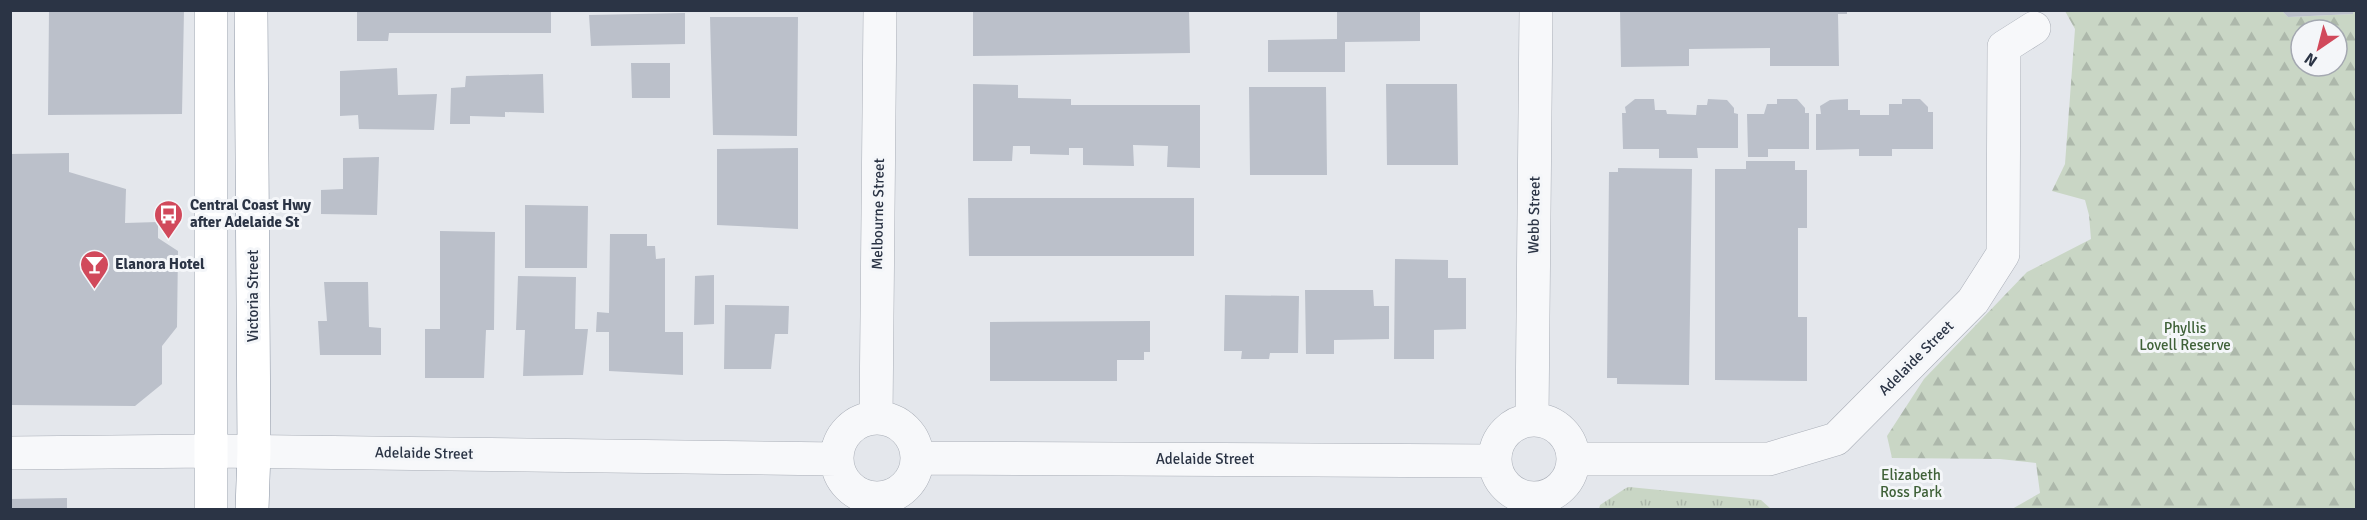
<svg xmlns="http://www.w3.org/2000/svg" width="2367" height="520" viewBox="0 0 2367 520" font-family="Signika,sans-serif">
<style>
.grass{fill:url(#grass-tufts)}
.forest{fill:url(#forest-firs);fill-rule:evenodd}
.building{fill:#bbc0ca}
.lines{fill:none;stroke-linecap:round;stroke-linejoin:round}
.minor-casing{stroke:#a9aeb7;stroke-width:34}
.trunk-casing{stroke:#8b94a3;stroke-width:34}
.minor{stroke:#f7f8fa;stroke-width:33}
.trunk{stroke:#fff;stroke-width:33}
.labels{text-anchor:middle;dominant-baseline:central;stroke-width:6;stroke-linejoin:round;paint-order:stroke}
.poi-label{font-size:15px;font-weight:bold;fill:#2b3445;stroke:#f4f6f9;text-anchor:start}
.street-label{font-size:15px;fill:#2b3445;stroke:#f4f6f9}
.park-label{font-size:15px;fill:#3f6138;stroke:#f4f6f9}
</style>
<defs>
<pattern id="grass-tufts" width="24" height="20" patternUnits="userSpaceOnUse" patternTransform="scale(1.5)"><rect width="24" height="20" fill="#c9d6c5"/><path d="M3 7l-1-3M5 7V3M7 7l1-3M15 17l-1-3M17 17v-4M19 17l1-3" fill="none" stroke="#adb8ab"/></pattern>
<pattern id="forest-firs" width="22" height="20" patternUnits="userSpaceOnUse" patternTransform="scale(1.5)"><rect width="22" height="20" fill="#c9d6c5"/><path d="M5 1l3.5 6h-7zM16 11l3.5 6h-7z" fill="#adb8ab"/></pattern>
</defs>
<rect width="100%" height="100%" fill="#e4e7ec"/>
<path class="grass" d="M1629 487 1761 500 1771 509H1599L1600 505 1626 488Z"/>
<path class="forest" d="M2281 10 2288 17 2353 14V11H2356V509H2012L2040 493 2036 463 2000 459 1892 458 1887 436 1924 379 2027 272 2091 239 2089 215 2085 200 2052 191 2065 164 2075 29 2065 11ZM2301 30H2337V66H2301Z"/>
<path class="building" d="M49 10H184L182 114 48 115Z
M357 10H551V33H389L388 41H357Z
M973 10H1189L1190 53 973 56Z
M1337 10H1420V41L1345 42V72H1268V40L1337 39Z
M1620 10H1847V14H1838L1839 66H1770V48L1689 49V66L1621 67Z
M2281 10H2353V14L2288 17Z
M685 13V44L591 46 589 15Z
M710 17H798L797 136 713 135Z
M631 63H670V98H632Z
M397 68 398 95 437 94 434 130 359 129 358 115 340 116V71Z
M543 74 544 113 505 112V117L470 116V124H450L451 88 465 87 466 76Z
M973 84 1018 85V98L1071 99V105H1200V168L1167 167 1168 146 1133 145 1134 166 1083 165V148H1069V155L1030 154V146H1013L1012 161H973Z
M1386 84H1457L1458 165H1387Z
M1249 87H1326L1327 175H1250Z
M1635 99H1654L1655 110H1666L1667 114 1696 115 1697 105H1707L1708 99 1727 100 1734 108V113L1738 114V148H1697L1698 158H1659V149H1623L1622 113H1626L1625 107Z
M1777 99H1797L1805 108V113H1809V149H1768V157H1748L1747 114H1764L1767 104H1777Z
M1848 99V110H1860V115H1889V104H1902V99H1920L1928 107V112H1933V149H1892V156H1859V149L1816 150V114H1821L1820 106 1830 100Z
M798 148V229L717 225V149Z
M69 153V172L126 189 125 223 158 222V238L178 251 177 327 162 346V384L135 406 10 405V154Z
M379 157 377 215 321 214V190L343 189V158Z
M1746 161H1795V170H1807V228H1798V317H1807V381L1715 380V169H1746Z
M1618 168 1692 169 1689 385 1617 384V378H1607L1609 172H1618Z
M968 198H1194V256H969Z
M525 205 588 206 587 268H525Z
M440 231 495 232 494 330H486L484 378H425V329H440Z
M610 234H647V246H655L656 259 665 258V332H683V375L609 371V332H596L597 312 609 313Z
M1395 259 1448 260V278H1466V329L1434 330V359H1394Z
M714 275V324L694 325 695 276Z
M518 276 576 277 575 329H588L583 375 523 376 525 330H516Z
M324 282H368L369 327 381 328V355H320L318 321H327Z
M1305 290H1373L1374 306H1389V339L1334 340V354H1306Z
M1225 295 1299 296 1298 353H1270L1269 359H1241L1242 351H1224Z
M725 305 789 306 788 334H775L771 369H724Z
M1150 321V352H1144V360H1117V381H990V322Z
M67 498V510H10V499Z"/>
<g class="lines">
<defs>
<path id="minor" d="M876 418 880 10
M837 458a40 40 0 1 1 80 0a40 40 0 1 1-80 0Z
M1532 419 1536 10
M1495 459a39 39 0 1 1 78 0a39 39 0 1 1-78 0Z
M10 453 210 451 837 459
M917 458 1494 461
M1574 459H1769L1836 439 1973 301 2003 254 2004 47 2034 28"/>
<path id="trunk" d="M211 10V510
M251 10 254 451 252 510"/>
</defs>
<use href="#minor" class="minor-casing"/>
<use href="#trunk" class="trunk-casing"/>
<use href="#minor" class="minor"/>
<use href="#trunk" class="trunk"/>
</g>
<defs>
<symbol id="bus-pin" viewBox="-11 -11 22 30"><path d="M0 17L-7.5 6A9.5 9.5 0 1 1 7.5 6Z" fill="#d1495b" stroke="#f4f6f9"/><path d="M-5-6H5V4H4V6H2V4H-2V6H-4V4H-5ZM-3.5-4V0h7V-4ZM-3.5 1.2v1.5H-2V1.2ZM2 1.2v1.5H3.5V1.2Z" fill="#fff"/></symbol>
<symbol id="bar-pin" viewBox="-11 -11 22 30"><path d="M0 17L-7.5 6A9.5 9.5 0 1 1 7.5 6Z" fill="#d1495b" stroke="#f4f6f9"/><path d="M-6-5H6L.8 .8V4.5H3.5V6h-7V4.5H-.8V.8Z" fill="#fff"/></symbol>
</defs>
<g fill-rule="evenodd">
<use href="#bus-pin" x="152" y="198" width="33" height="45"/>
<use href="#bar-pin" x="78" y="248" width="33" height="45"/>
</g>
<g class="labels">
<g class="poi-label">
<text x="190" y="205">Central Coast Hwy<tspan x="190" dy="17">after Adelaide St</tspan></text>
<text x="115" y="264">Elanora Hotel</text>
</g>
<g class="street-label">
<text transform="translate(878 214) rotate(-89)">Melbourne Street</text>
<text transform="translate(1534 215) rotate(-89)">Webb Street</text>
<text transform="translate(253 296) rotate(-90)">Victoria Street</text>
<text transform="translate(1916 358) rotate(-45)">Adelaide Street</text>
<text transform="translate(424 453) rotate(1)">Adelaide Street</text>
<text x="1205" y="459">Adelaide Street</text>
</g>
<g class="park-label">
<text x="2185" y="328">Phyllis<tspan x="2185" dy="17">Lovell Reserve</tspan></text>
<text x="1911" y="475">Elizabeth<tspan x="1911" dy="17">Ross Park</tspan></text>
</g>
</g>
<rect width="2367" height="520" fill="none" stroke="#2b3445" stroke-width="24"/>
<g transform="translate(2319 48) rotate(215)"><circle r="28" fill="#f4f6f9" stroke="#a4a8b1" stroke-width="1.5"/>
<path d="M0-4.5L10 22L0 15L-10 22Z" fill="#d1495b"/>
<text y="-9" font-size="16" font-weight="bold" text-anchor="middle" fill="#2b3445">N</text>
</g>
</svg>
